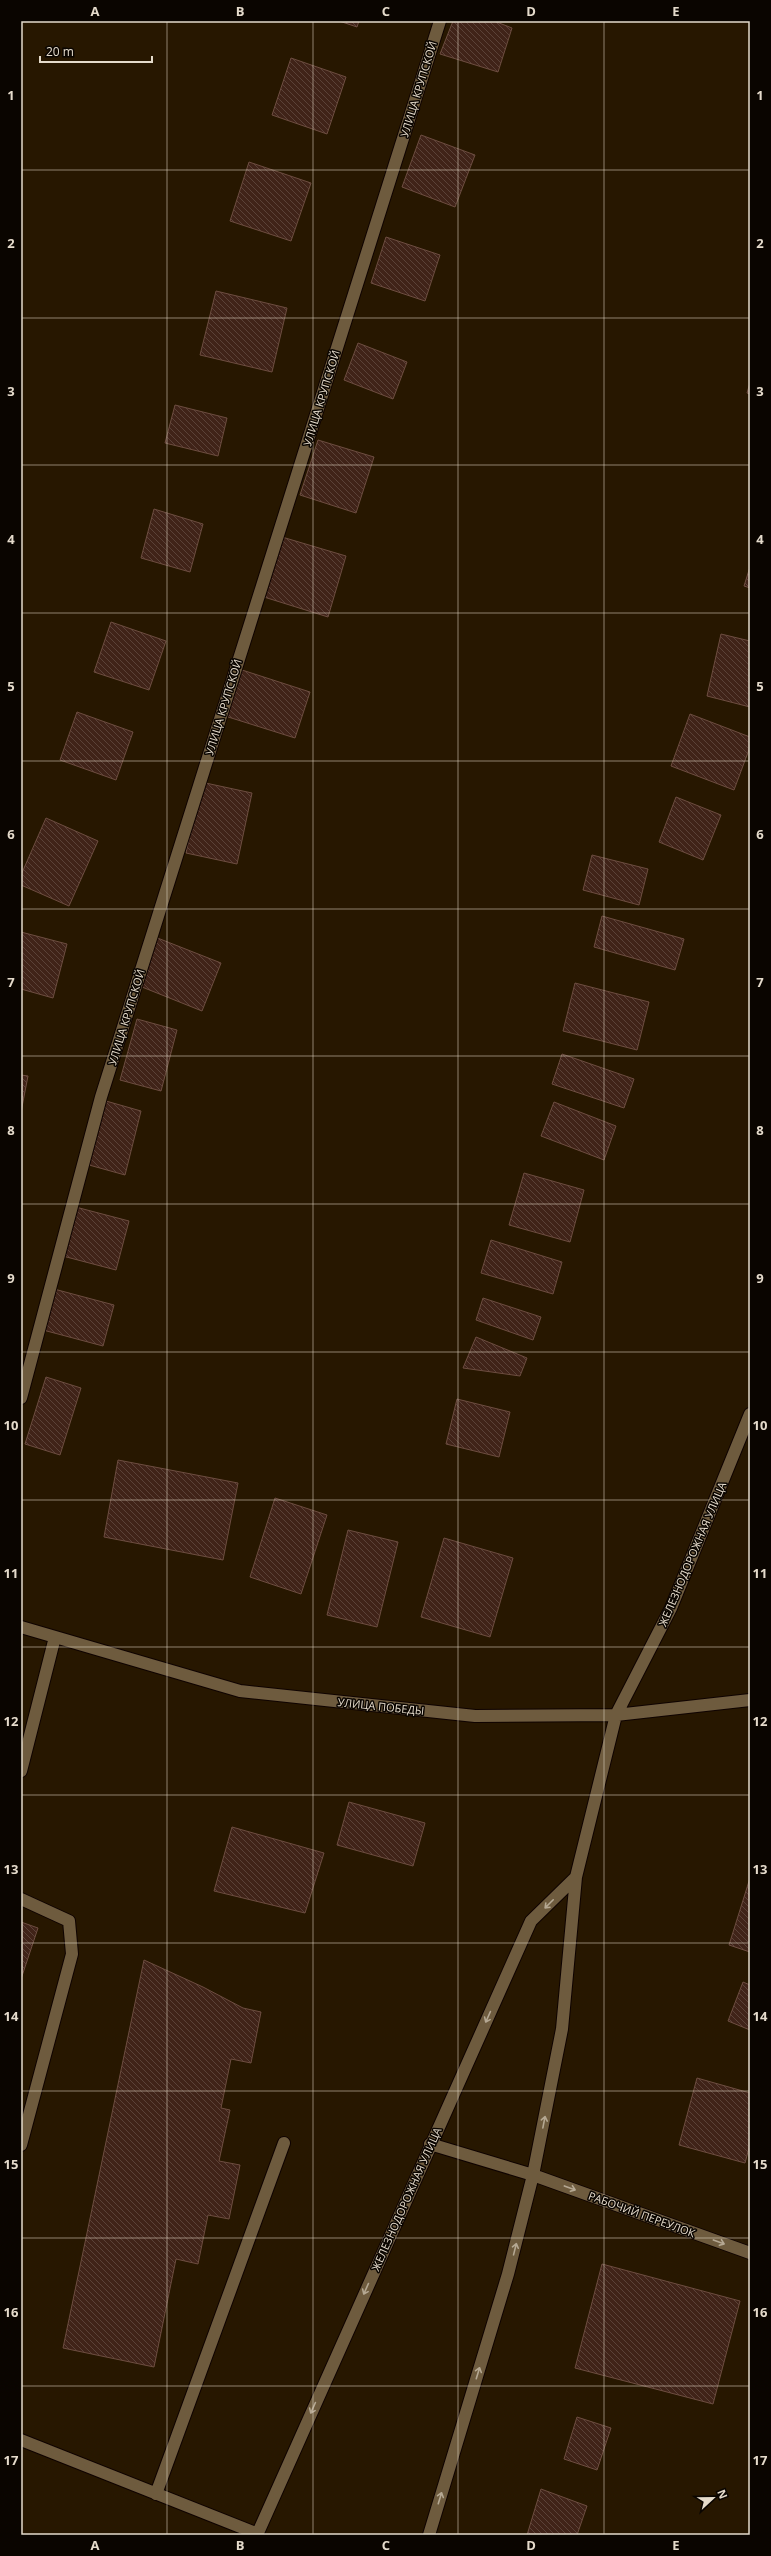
<svg xmlns="http://www.w3.org/2000/svg" width="771" height="2556" viewBox="0 0 771 2556" font-family="'Open Sans',sans-serif">
<style>
.building{fill:url(#building-back-hatch);stroke:#6d4d40}
.lines{fill:none;stroke-linecap:round;stroke-linejoin:round}
.minor-casing{stroke:#0f0300;stroke-width:14}
.minor{stroke:#6e5b3e;stroke-width:12}
.oneway{stroke:#b5a893}
.grid{fill:none;stroke:#e5dbcb;stroke-width:1;stroke-opacity:0.55}
.labels{text-anchor:middle;dominant-baseline:central;stroke-width:3;stroke-linejoin:round;paint-order:stroke}
.street-label{font-size:11px;fill:#e5dbcb;stroke:#0a0500}
.neatline{fill:none;stroke:#e5dbcb;stroke-width:1.5}
.grid-label{font-size:13px;text-anchor:middle;font-weight:bold;fill:#e5dbcb}
</style>
<defs>
<pattern id="building-back-hatch" width="6" height="6" patternUnits="userSpaceOnUse"><rect width="6" height="6" fill="#402318"/><path d="M-1 5l2 2M0 0l6 6M5-1l2 2" fill="none" stroke="#5b4238"/></pattern>
</defs>
<rect width="100%" height="100%" fill="#271700"/>
<path class="building" d="M339 21H359L357 27Z
M453 21H494L512 28 498 72 440 54Z
M291 58 346 77 327 134 272 115Z
M421 135 475 155 455 207 402 187Z
M249 162 311 183 291 241 230 221Z
M386 237 440 255 425 301 371 283Z
M216 291 287 308 272 372 200 355Z
M358 343 407 362 393 399 344 380Z
M750 383V394L747 393Z
M175 405 227 418 218 456 165 443Z
M318 440 374 457 356 513 300 495Z
M154 509 203 524 190 572 141 558Z
M282 537 346 556 328 617 264 597Z
M750 567V588L744 586Z
M111 622 166 641 149 690 94 672Z
M721 634 750 641V707L707 696Z
M239 669 310 692 295 738 225 716Z
M77 712 133 732 116 780 60 760Z
M690 714 750 737V747L734 790 671 766Z
M201 782 252 793 237 864 186 853Z
M676 797 721 815 703 860 659 842Z
M46 818 98 841 69 906 21 885V875Z
M592 855 648 869 639 905 583 890Z
M602 916 684 939 675 970 594 947Z
M21 932 67 944 53 998 21 989Z
M155 937 221 963 202 1011 137 985Z
M575 983 649 1002 637 1050 563 1031Z
M137 1019 177 1030 161 1091 120 1080Z
M562 1054 634 1079 624 1108 552 1084Z
M21 1075 28 1076 21 1112Z
M106 1101 141 1111 125 1175 89 1165Z
M554 1102 616 1126 604 1160 541 1136Z
M524 1173 584 1190 570 1242 509 1225Z
M68 1205 129 1221 116 1270 55 1254Z
M491 1240 562 1262 553 1294 481 1273Z
M54 1289 114 1305 103 1346 43 1330Z
M483 1298 541 1317 533 1340 476 1320Z
M476 1337 527 1358 520 1376 463 1368Z
M46 1377 81 1388 60 1455 25 1444Z
M457 1399 510 1412 499 1457 446 1444Z
M118 1460 238 1483 223 1560 104 1537Z
M275 1498 327 1515 301 1594 250 1577Z
M348 1530 398 1542 377 1627 327 1615Z
M444 1538 513 1558 490 1637 421 1617Z
M349 1802 425 1823 413 1866 337 1845Z
M232 1827 324 1853 305 1913 214 1891Z
M750 1878V1952L729 1945Z
M21 1922 38 1928 21 1979Z
M144 1960 203 1987 243 2008 261 2012 251 2063 231 2059 221 2108 230 2110 219 2161 240 2165 229 2219 208 2215 198 2264 176 2259 154 2367 63 2348Z
M743 1982 750 1985V2030L728 2021Z
M697 2078 750 2093V2144L745 2163 679 2145Z
M602 2264 740 2301 713 2404 575 2368Z
M577 2417 611 2428 597 2470 564 2459Z
M541 2489 587 2506 577 2535H527Z"/>
<g class="lines">
<defs>
<path id="minor" d="M21 1398 101 1097 440 21
M21 1627 240 1691 475 1716 616 1715 750 1700
M21 1771 55 1637
M21 1899 69 1921 72 1954 21 2145
M430 2144 533 2175 750 2253
M21 2440 258 2534
M156 2494 284 2143
M257 2535 531 1921 576 1877
M429 2535 508 2274 533 2175 562 2029 576 1877 616 1715 671 1608 750 1414"/>
</defs>
<use href="#minor" class="minor-casing"/>
<use href="#minor" class="minor"/>
</g>
<defs><path id="oneway-shaft" d="M-6 0H5M1.5-3L5.5 0L1.5 3" fill="none" stroke-width="1.6" stroke-linecap="round" stroke-linejoin="round"/></defs>
<g class="oneway">
<use href="#oneway-shaft" transform="translate(549 1904) rotate(135)"/>
<use href="#oneway-shaft" transform="translate(488 2017) rotate(114)"/>
<use href="#oneway-shaft" transform="translate(544 2122) rotate(-79)"/>
<use href="#oneway-shaft" transform="translate(570 2188) rotate(20)"/>
<use href="#oneway-shaft" transform="translate(719 2242) rotate(20)"/>
<use href="#oneway-shaft" transform="translate(515 2249) rotate(-76)"/>
<use href="#oneway-shaft" transform="translate(366 2289) rotate(114)"/>
<use href="#oneway-shaft" transform="translate(478 2373) rotate(-73)"/>
<use href="#oneway-shaft" transform="translate(313 2408) rotate(114)"/>
<use href="#oneway-shaft" transform="translate(440 2498) rotate(-73)"/>
</g>
<path class="grid" d="M167 21V2535M313 21V2535M458 21V2535M604 21V2535M21 170H750M21 318H750M21 465H750M21 613H750M21 761H750M21 909H750M21 1056H750M21 1204H750M21 1352H750M21 1500H750M21 1647H750M21 1795H750M21 1943H750M21 2091H750M21 2238H750M21 2386H750"/>
<g class="labels">
<g class="street-label">
<text transform="translate(418 89) rotate(-73)">УЛИЦА КРУПСКОЙ</text>
<text transform="translate(321 398) rotate(-73)">УЛИЦА КРУПСКОЙ</text>
<text transform="translate(223 707) rotate(-73)">УЛИЦА КРУПСКОЙ</text>
<text transform="translate(126 1017) rotate(-73)">УЛИЦА КРУПСКОЙ</text>
<text transform="translate(692 1554) rotate(-67)">ЖЕЛЕЗНОДОРОЖНАЯ УЛИЦА</text>
<text transform="translate(381 1706) rotate(6)">УЛИЦА ПОБЕДЫ</text>
<text transform="translate(406 2199) rotate(-66)">ЖЕЛЕЗНОДОРОЖНАЯ УЛИЦА</text>
<text transform="translate(642 2214) rotate(20)">РАБОЧИЙ ПЕРЕУЛОК</text>
</g>
</g>
<rect width="771" height="2556" fill="none" stroke="#0a0500" stroke-width="44"/>
<g transform="translate(713 2498) rotate(68)" stroke="#0a0500" stroke-width="3" paint-order="stroke">
<path d="M0-3L7 15L0 10L-7 15Z" fill="#e5dbcb"/>
<text y="-6" font-size="11" font-weight="bold" text-anchor="middle" fill="#e5dbcb">N</text>
</g>
<path d="M40 56v6h112v-6" fill="none" stroke="#e5dbcb" stroke-width="2"/>
<text x="46" y="56" font-size="12" fill="#e5dbcb" stroke="#0a0500" stroke-width="3" paint-order="stroke">20 m</text>
<rect x="22" y="22" width="727" height="2512" class="neatline"/>
<g class="grid-label">
<text x="95" y="16">A</text>
<text x="240" y="16">B</text>
<text x="386" y="16">C</text>
<text x="531" y="16">D</text>
<text x="676" y="16">E</text>
<text x="11" y="100">1</text>
<text x="760" y="100">1</text>
<text x="11" y="248">2</text>
<text x="760" y="248">2</text>
<text x="11" y="396">3</text>
<text x="760" y="396">3</text>
<text x="11" y="544">4</text>
<text x="760" y="544">4</text>
<text x="11" y="691">5</text>
<text x="760" y="691">5</text>
<text x="11" y="839">6</text>
<text x="760" y="839">6</text>
<text x="11" y="987">7</text>
<text x="760" y="987">7</text>
<text x="11" y="1135">8</text>
<text x="760" y="1135">8</text>
<text x="11" y="1283">9</text>
<text x="760" y="1283">9</text>
<text x="11" y="1430">10</text>
<text x="760" y="1430">10</text>
<text x="11" y="1578">11</text>
<text x="760" y="1578">11</text>
<text x="11" y="1726">12</text>
<text x="760" y="1726">12</text>
<text x="11" y="1874">13</text>
<text x="760" y="1874">13</text>
<text x="11" y="2021">14</text>
<text x="760" y="2021">14</text>
<text x="11" y="2169">15</text>
<text x="760" y="2169">15</text>
<text x="11" y="2317">16</text>
<text x="760" y="2317">16</text>
<text x="11" y="2465">17</text>
<text x="760" y="2465">17</text>
<text x="95" y="2550">A</text>
<text x="240" y="2550">B</text>
<text x="386" y="2550">C</text>
<text x="531" y="2550">D</text>
<text x="676" y="2550">E</text>
</g>
</svg>
